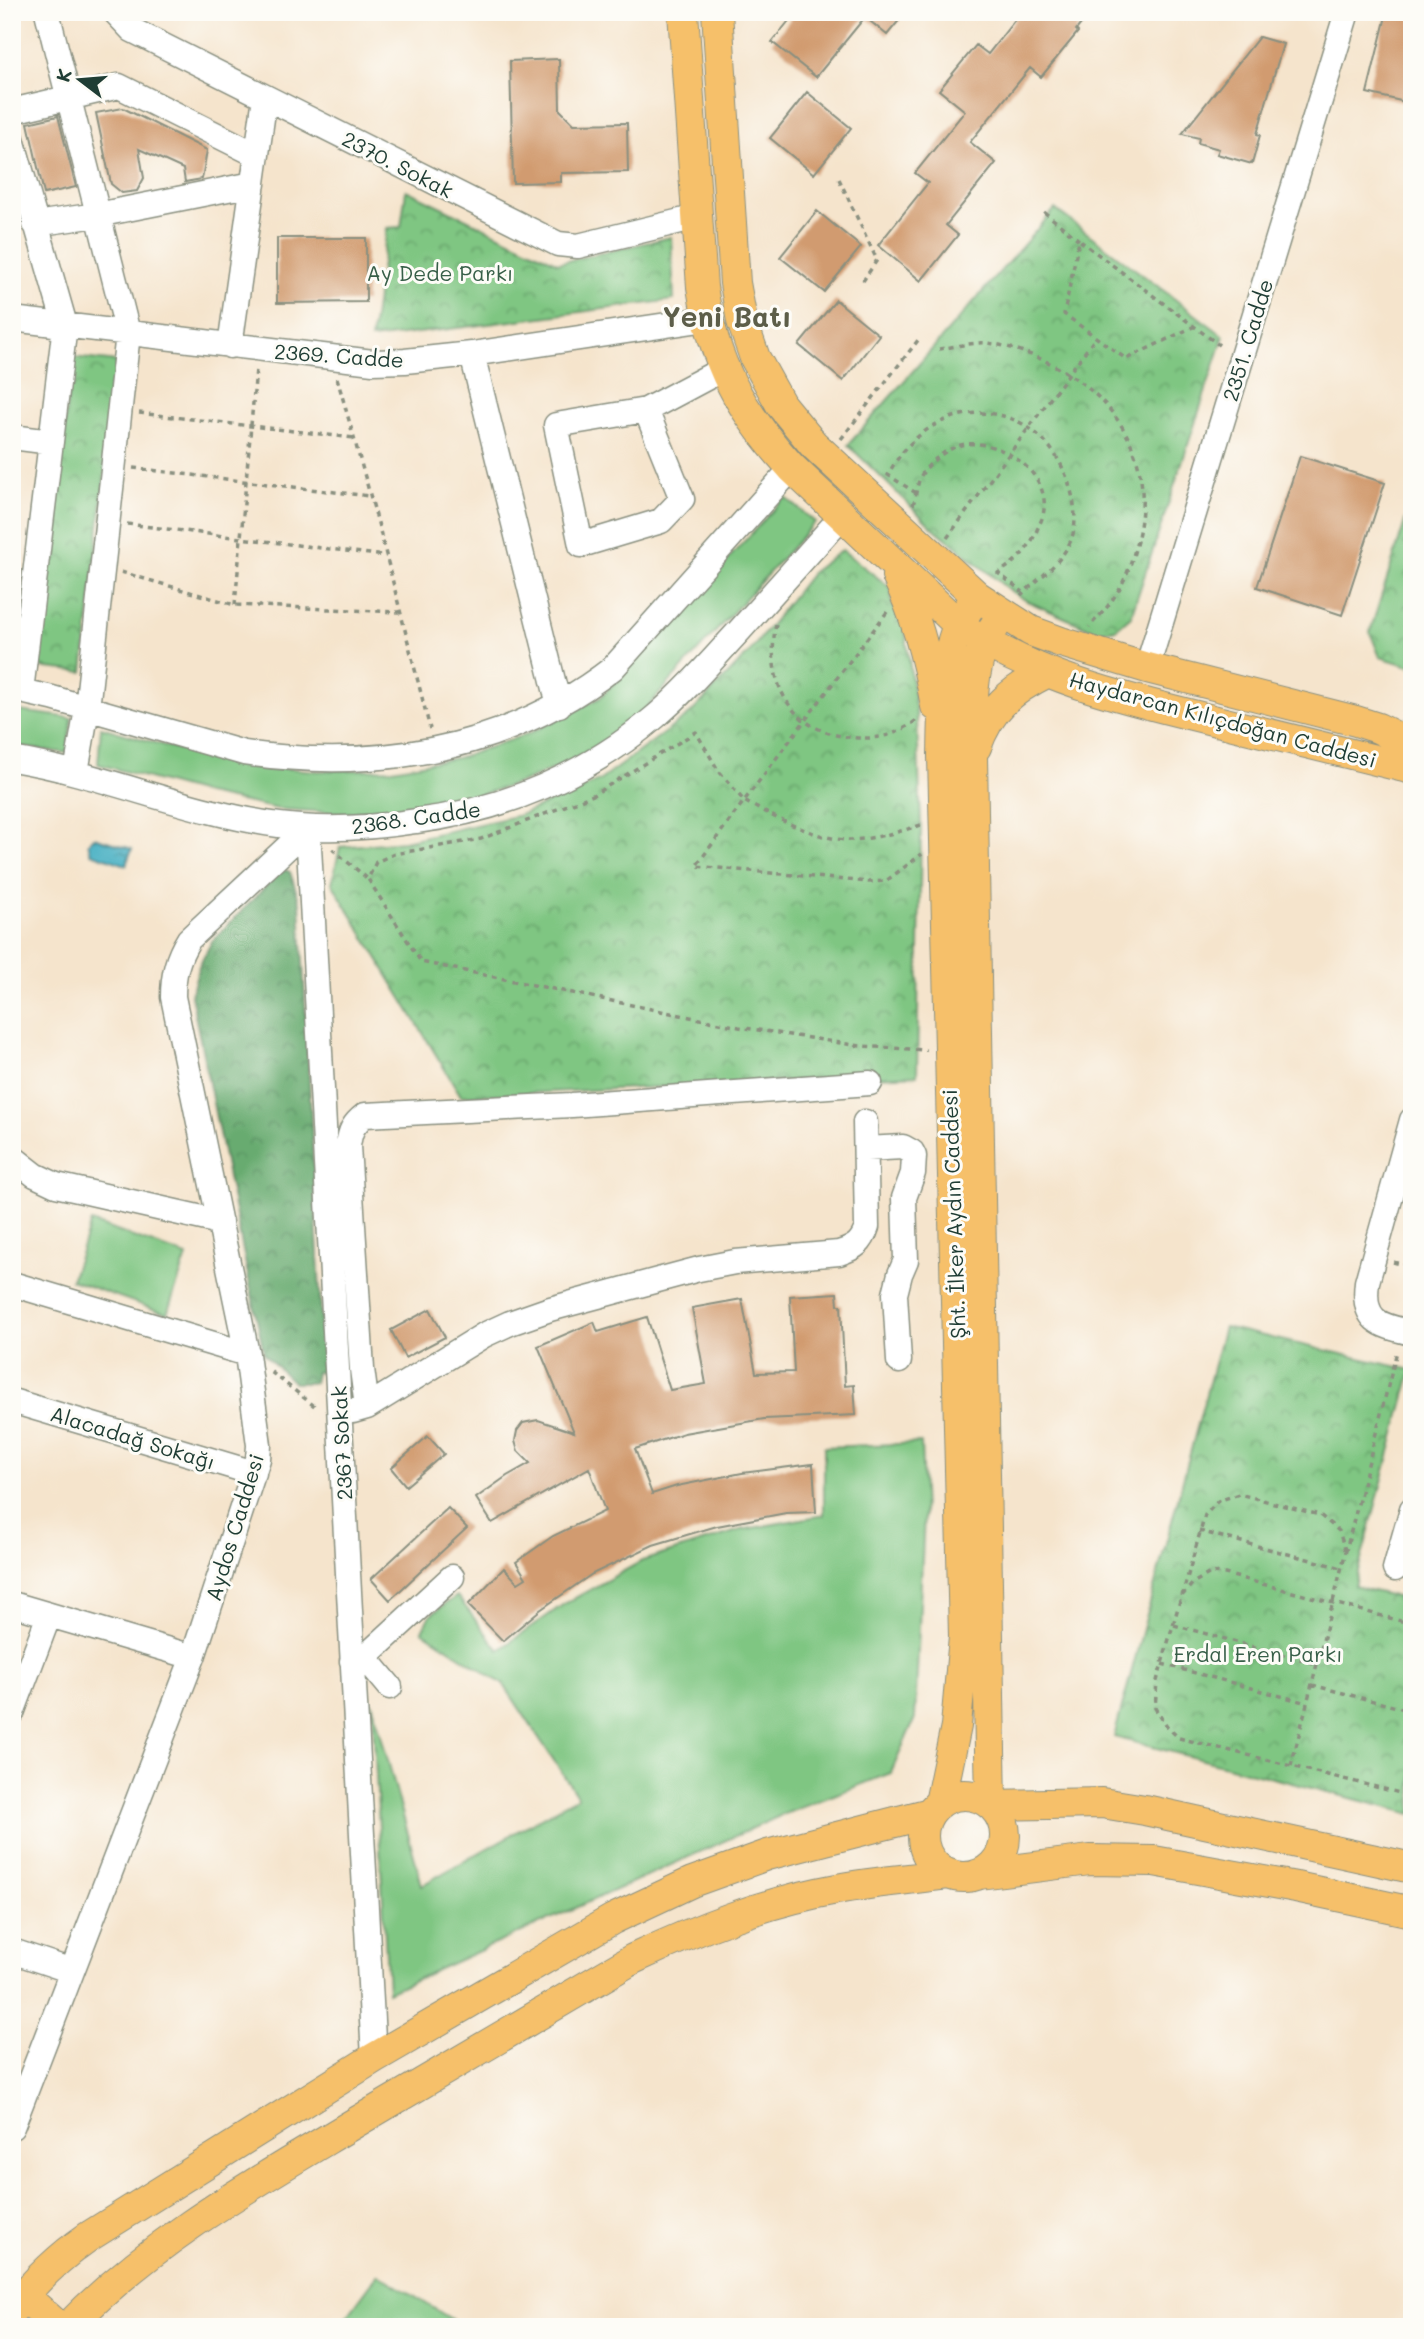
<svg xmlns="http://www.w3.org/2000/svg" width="1424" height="2339" viewBox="0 0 1424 2339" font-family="Mali,sans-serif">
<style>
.green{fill:#7fc682;stroke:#4f825b;stroke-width:2}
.forest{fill:url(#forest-crowns);stroke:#437452;stroke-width:2}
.park{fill:url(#park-crowns);stroke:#4f825b;stroke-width:2}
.water{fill:url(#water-ripples);stroke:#32767b;stroke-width:2}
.building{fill:#d19b70}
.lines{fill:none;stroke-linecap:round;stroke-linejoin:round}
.minor-casing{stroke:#8a9080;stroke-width:27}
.major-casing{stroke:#8a9080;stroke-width:32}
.path{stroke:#8a9080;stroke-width:3.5;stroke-dasharray:5 5;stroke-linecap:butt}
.minor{stroke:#fff;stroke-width:24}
.major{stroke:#f6c06b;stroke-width:30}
.labels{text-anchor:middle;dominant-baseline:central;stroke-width:6;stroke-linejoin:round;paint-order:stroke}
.street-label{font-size:21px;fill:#1f3d34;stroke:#fdfcf7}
.park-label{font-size:21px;fill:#375f48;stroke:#fdfcf7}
.district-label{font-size:28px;font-weight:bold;fill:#5d5e49;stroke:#fdfcf7}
</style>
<defs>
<pattern id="forest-crowns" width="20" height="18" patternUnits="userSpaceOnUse" patternTransform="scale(1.75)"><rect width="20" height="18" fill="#67ab70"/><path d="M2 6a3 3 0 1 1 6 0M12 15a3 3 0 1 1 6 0" fill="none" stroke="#548c5d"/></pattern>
<pattern id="park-crowns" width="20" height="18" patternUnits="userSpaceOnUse" patternTransform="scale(1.75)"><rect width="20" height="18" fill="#7fc682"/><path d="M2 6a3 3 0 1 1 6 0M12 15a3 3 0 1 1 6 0" fill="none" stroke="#67a26b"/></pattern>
<pattern id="water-ripples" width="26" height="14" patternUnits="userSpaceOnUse" patternTransform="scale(1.75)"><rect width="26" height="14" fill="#44afc2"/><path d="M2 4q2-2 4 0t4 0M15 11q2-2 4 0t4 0" fill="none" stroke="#38909e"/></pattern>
</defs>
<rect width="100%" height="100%" fill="#fdfcf7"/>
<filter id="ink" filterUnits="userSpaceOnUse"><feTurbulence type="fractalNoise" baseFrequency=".0143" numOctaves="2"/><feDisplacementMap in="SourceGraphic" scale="14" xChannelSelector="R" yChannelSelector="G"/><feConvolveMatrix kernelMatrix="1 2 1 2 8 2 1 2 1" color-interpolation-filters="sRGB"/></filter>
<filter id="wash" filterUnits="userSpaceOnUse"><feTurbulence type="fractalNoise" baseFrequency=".00686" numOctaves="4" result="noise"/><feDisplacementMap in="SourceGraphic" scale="28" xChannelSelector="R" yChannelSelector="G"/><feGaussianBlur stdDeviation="1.57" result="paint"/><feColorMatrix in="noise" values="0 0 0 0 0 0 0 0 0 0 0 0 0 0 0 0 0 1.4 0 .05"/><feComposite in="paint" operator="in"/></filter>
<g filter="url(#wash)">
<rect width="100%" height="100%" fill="#f5e4cc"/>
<path class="green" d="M785 497 815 522 630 726 569 762 523 782 465 799 409 808 345 813 278 809 206 794 98 764 101 727 212 759 258 766 318 771 392 769 462 757 530 733 600 698Z
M12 710 72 718 67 753 12 746Z
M91 1222 187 1256 167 1314 71 1280Z
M921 1443 924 1514 915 1718 891 1773 782 1815 388 1992 372 1702 422 1885 578 1797 504 1685 422 1631 430 1615 457 1596 499 1650 564 1604 642 1561 741 1530 824 1515V1447Z
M378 2274 464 2327H339Z"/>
<path class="forest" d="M285 870 290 872 300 903 324 1372H316L314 1383H294L264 1354 191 995 199 966 212 941 280 872Z"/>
<path class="park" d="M406 190 558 263 671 237 674 300 371 339 387 228 401 227Z
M1055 209 1224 336 1131 616 1116 629 1097 632 1027 601 1009 590 930 525 848 445Z
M72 357 117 362 83 672 38 667Z
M1412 500V667L1380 657 1370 632Z
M842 550 891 588 892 605 904 621 917 720 921 825 917 1075 461 1096 332 883 340 847 404 841 520 815 599 781 691 713 748 654 812 572Z
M1224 1327 1412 1370 1354 1586 1412 1601V1814L1114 1737Z"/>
<path class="water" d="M94 837 132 849 126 865 91 853 88 843Z"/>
<g id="blocks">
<path class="building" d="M796 12H906L887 35 865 17 816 77 772 42Z
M1021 12H1091L1076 30 1078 32 1041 77 1030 68 970 142 996 163 946 225 958 235 921 281 878 245 928 183 915 173 965 111 939 90 976 45 988 54Z
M1387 12H1412V97L1407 96 1405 102 1367 93Z
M1259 37 1283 44 1257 134 1260 135 1252 164 1217 154 1219 149 1198 143 1199 138 1182 134Z
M559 59 560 110 574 124 627 123 628 172 561 173V182L513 183 510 61Z
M807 92 851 128 814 174 770 138Z
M123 108 207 150 202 179 185 182 183 169 139 149 144 178 137 191 122 193 111 184 96 113Z
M58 116 76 187 44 194 28 123Z
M817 211 861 247 824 292 780 257Z
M277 238H366V302L277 303Z
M836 300 879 335 843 381 799 345Z
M1300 456 1385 483 1342 615 1257 587Z
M837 1293 838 1305H841L845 1386 854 1385 856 1415 764 1419 684 1433 635 1449 652 1494 677 1486 742 1473 813 1464 816 1512 786 1513 717 1526 653 1545 592 1574 540 1610 503 1641 468 1605 504 1568 518 1583 526 1578 516 1562 553 1536 605 1511 589 1468 492 1523 476 1498 507 1476 530 1463 518 1451 515 1441 517 1431 523 1423 538 1420 574 1432 538 1346 594 1322 598 1332 647 1317 670 1390 706 1384 692 1308 742 1299 756 1373 794 1372 790 1296Z
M430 1309 445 1337 405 1358 391 1330Z
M428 1436 444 1454 406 1486 391 1468Z
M448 1508 467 1528 390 1600 371 1579Z"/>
</g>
</g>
<g filter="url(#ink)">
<use href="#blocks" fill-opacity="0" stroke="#8a9080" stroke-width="2"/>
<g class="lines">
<defs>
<path id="minor" d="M47 12 128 333 87 709 76 772
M115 12 132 30 558 244 578 246 697 217
M12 111 119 86 257 155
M12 139 65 325 21 691
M35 224 97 215 253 184
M12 319 373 362 405 361 472 354 707 319
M230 346 265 97
M472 354 559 705
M646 410 556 425 581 545 661 521 682 499 646 410 723 369
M12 437 51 442
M1147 668 1347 12
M12 689 52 698 244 753C377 771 505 752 613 668L792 468
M12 759C103 774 189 813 279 825 324 831 371 828 416 821 504 810 587 775 655 717 686 691 712 660 740 630 774 592 808 554 842 516
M308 828 374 2058
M1412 1120 1367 1282C1362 1321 1378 1325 1412 1333
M866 1149 903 1147 912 1152 914 1156 913 1173 904 1198 906 1260 900 1274 895 1294 899 1361
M12 1157 35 1175 56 1185 220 1222
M12 1284 247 1354
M12 1401 254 1473
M367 1407 362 1369 348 1146C350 1131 353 1124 365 1115L572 1105 870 1083
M353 1411 367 1407 484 1335 510 1323 550 1309 699 1269 735 1262 839 1253C855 1248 862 1243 867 1227L865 1122
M1395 1569 1412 1509
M12 1604 193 1657
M365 1657 390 1687
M352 1661 365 1657 452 1577
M12 1713 49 1615
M12 1951 72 1971
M12 2127 193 1657 258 1459 259 1445 247 1354 173 997C173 975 177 958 189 939L308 828"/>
<path id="major" d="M683 12 702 287C714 364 740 411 792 468L959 625C1036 679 1130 700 1221 722 1284 738 1348 753 1412 769
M717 12 735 283 742 321 755 358 781 405 813 444 977 596 1031 631 1061 642 1147 668 1356 721 1378 728 1412 745
M897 576C917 617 928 661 936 706
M1003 614C997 623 990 632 985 642 969 676 973 721 972 757L991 1805 1102 1803 1145 1810 1412 1868
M976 747C990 708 1011 690 1048 672
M923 1836a41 41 0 1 1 82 0a41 41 0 1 1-82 0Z
M940 1803 956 1726 964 1637 943 756C944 720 943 656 959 624 964 614 971 605 977 596
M979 1874 1090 1860 1154 1861 1296 1887 1412 1912
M23 2295 59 2327
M12 2310C34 2281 58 2258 88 2237L374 2058 613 1919 692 1882 767 1855 930 1813
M68 2327C151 2241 251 2185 353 2124 447 2069 540 2014 633 1959 699 1928 765 1902 837 1889 874 1882 912 1879 949 1874"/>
</defs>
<use href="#minor" class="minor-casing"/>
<use href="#major" class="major-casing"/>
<path class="path" d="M839 179 877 260 863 281
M1044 212 1079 240
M1195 326 1126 359 1064 314 1079 240 1219 345
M939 349C954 347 972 342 987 343 1015 346 1052 362 1075 378 1133 419 1154 477 1136 545 1131 566 1123 586 1110 603 1104 612 1096 619 1089 627
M337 378 378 523 430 729
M139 413 354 438
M841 439 919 339
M133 468 369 496
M916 493 888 475C931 390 1041 391 1070 487 1074 500 1077 520 1073 534 1066 560 1039 578 1021 595
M913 505C916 496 917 482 922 474 930 461 950 446 966 444 1002 440 1053 474 1043 515 1042 520 1039 525 1037 530 1029 550 1016 562 998 573L1023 592
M127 524 386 556
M947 538 1096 337
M121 572 235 605 399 612
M235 605 256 369
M887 612 744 801 718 770 696 732 593 795 481 839 394 854 376 862 368 879 421 962 739 1027 860 1046 926 1050
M776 624C764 685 792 735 858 738 882 739 899 734 918 719
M921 825C898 832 875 839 851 840 820 841 771 816 744 801L696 866 868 882 886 881 922 854
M332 849 368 879
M1393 1262 1412 1267
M271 1372 317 1408
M1199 1531 1342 1568
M1182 1596 1205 1515 1218 1501 1239 1494 1320 1515 1339 1531 1345 1550
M1412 1624 1225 1574 1210 1573 1193 1583 1181 1597 1157 1681 1155 1708 1167 1727 1179 1738 1412 1796
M1174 1625 1317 1664
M1162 1664 1307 1703
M1312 1685 1412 1711
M1291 1766 1397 1351"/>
<use href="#minor" class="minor"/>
<use href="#major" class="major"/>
</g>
</g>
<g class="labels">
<g class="street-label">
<text transform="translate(398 164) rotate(27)">2370. Sokak</text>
<text transform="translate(1247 340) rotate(-73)">2351. Cadde</text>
<text transform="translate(339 355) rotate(4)">2369. Cadde</text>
<text transform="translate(1223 719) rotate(15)">Haydarcan Kılıçdoğan Caddesi</text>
<text transform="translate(416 817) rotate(-8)">2368. Cadde</text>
<text transform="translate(953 1214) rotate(-92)">Şht. İlker Aydın Caddesi</text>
<text transform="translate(133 1437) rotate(17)">Alacadağ Sokağı</text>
<text transform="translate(341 1443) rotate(-93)">2367 Sokak</text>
<text transform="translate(234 1527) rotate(-73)">Aydos Caddesi</text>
</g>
<g class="park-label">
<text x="440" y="272">Ay Dede Parkı</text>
<text x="1258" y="1653">Erdal Eren Parkı</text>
</g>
<g class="district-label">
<text x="727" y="316">Yeni Batı</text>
</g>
</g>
<rect width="1424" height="2339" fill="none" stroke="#fdfcf7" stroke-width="42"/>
<g transform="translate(80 80) rotate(286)" stroke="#fdfcf7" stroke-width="5" paint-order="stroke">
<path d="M0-5L12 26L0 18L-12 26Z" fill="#1f3d34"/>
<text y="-10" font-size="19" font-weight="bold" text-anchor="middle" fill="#1f3d34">K</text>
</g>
</svg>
